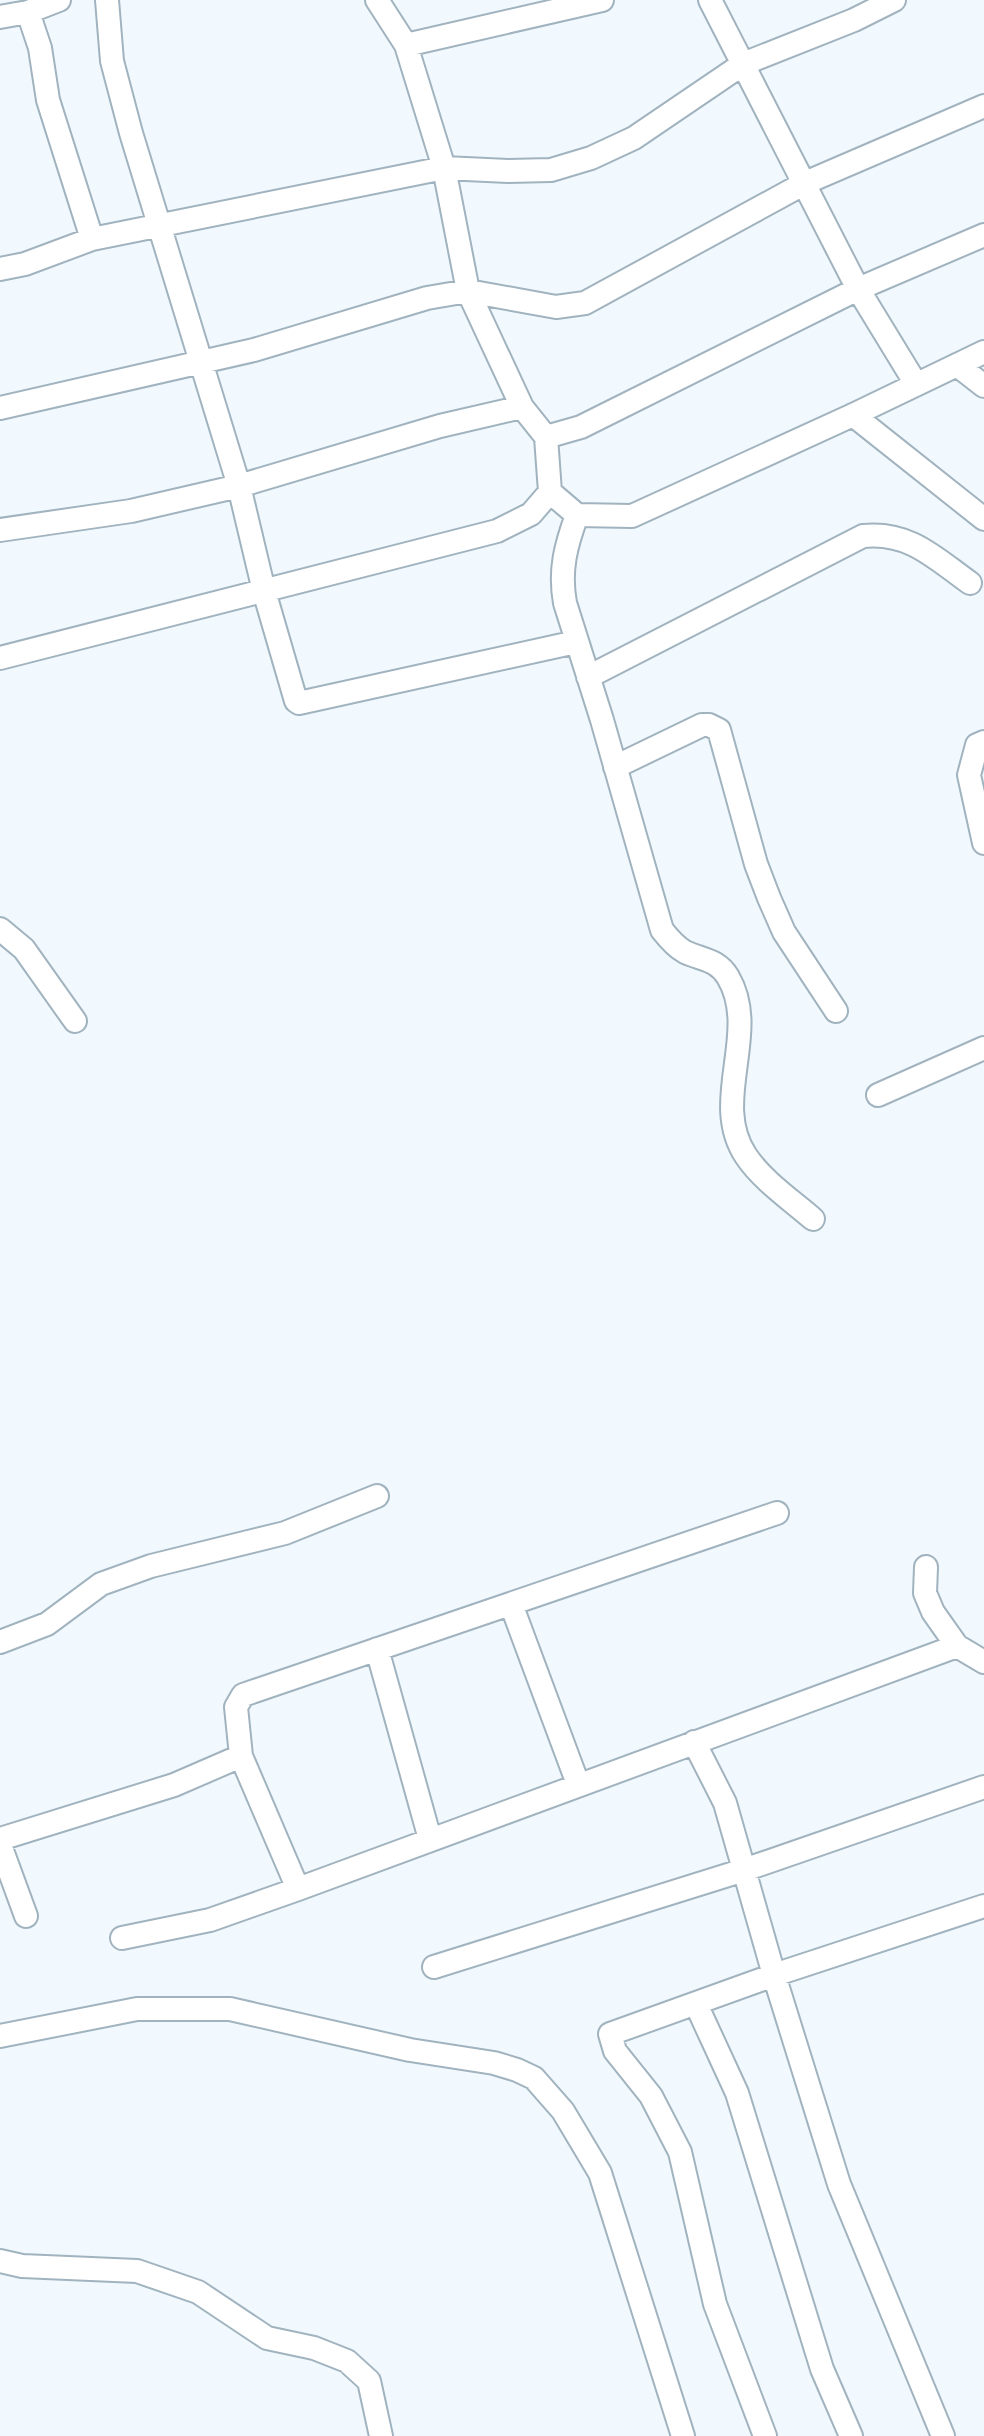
<svg xmlns="http://www.w3.org/2000/svg" width="984" height="2436" viewBox="0 0 984 2436" font-family="'Titillium Web',sans-serif">
<style>
.lines{fill:none;stroke-linecap:round;stroke-linejoin:round}
.street-casing{stroke:#a1b3bf;stroke-width:26}
.street{stroke:#fff;stroke-width:22}
</style>
<rect width="100%" height="100%" fill="#f1f9fe"/>
<g class="lines">
<defs>
<path id="street" d="M107 0 112 61 131 133 239 486 264 591 296 701 299 703 576 642
M377 0 406 45 444 168 468 291 522 407 546 437 550 492 577 515 632 516 853 415 984 352
M710 0 858 289 916 384
M28 12 40 48 48 100 92 239
M0 17 28 12 59 0
M406 45 602 0
M0 269 25 264 92 239 444 168 508 171 551 170 591 158 634 138 743 64 854 20 894 0
M957 365 984 386
M0 408 254 350 427 298 468 291 556 307 585 303 805 183 984 106
M853 415 984 519
M546 437 581 427 858 289 984 235
M577 515C566 545 559 570 565 603L602 720 662 930C669 939 676 947 685 952 702 960 717 959 728 977 761 1033 709 1101 746 1156 762 1180 791 1200 813 1219
M0 530 131 511 239 486 440 426 522 407
M0 658 497 531 531 514 550 492
M588 677 863 536C909 531 935 558 970 583
M984 742 977 745 969 775 984 843
M615 767 702 725H709L719 730 756 864 769 898 784 932 836 1011
M0 929 24 949 75 1021
M878 1095 984 1048
M926 1567 925 1593 933 1612 957 1646 984 1662
M511 1604 578 1784
M0 1642 47 1624 101 1584 151 1566 285 1533 377 1496
M377 1649 430 1839
M694 1742 725 1803 774 1975 839 2184 943 2436
M0 1839 174 1785 241 1756
M0 1845 26 1916
M298 1889 241 1756 236 1707 243 1695 777 1513
M122 1938 210 1920 298 1889 957 1646
M434 1967 744 1870 984 1787
M696 2004 737 2093 822 2369 851 2436
M0 2036 137 2009H230L410 2050 494 2063 517 2070 534 2078 563 2111 600 2173 683 2436
M0 2261 22 2266 137 2271 198 2292 267 2338 314 2348 347 2361 369 2381 381 2436
M765 2436 715 2304 680 2152 651 2096 615 2051 610 2034 774 1975 984 1906"/>
</defs>
<use href="#street" class="street-casing"/>
<use href="#street" class="street"/>
</g>
</svg>
